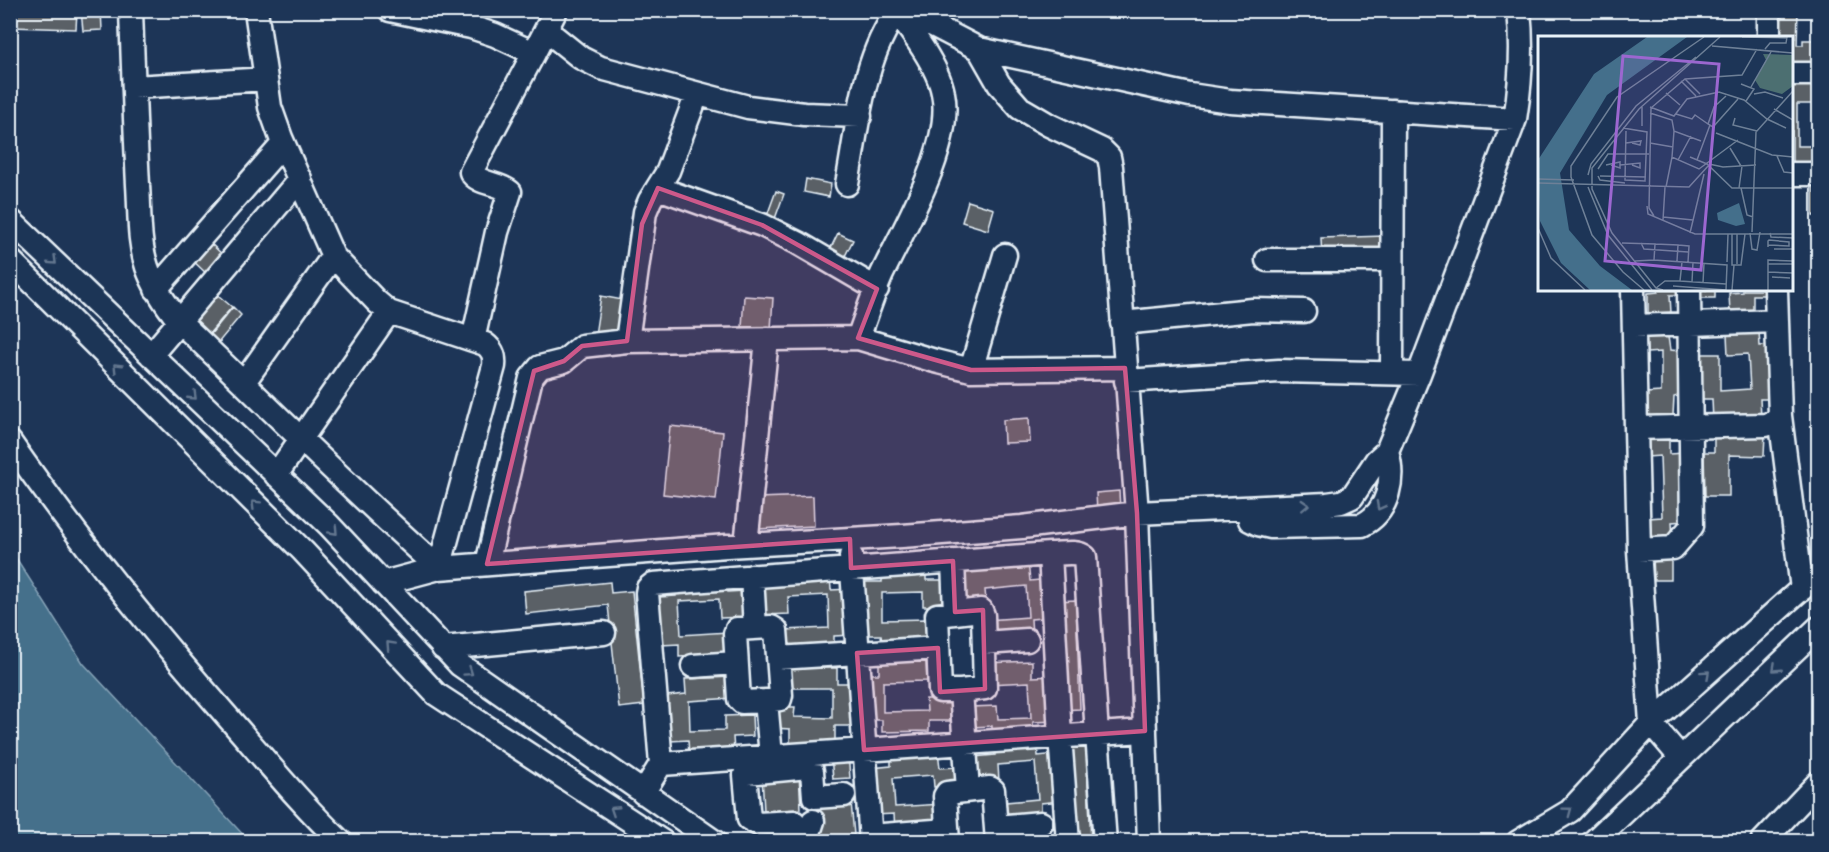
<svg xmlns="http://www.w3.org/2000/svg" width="1829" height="852" viewBox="0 0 1829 852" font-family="'Shantell Sans',sans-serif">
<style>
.water{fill:#446f8b;stroke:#86a3b7;stroke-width:1.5}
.building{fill:#5a6166;stroke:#e8f1f8;stroke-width:1.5}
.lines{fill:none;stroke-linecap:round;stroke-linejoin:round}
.minor-casing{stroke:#e8f1f8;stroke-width:27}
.minor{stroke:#1d3557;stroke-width:22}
.oneway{stroke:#64778f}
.marked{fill:#cd598a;fill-opacity:0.2;stroke:#cd598a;stroke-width:4.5;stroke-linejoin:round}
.inset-road{fill:none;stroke:#6e8097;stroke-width:1.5}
.view{fill:#9c67d0;fill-opacity:0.15;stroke:#9c67d0;stroke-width:3}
.inset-edge{fill:none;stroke:#e8f1f8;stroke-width:3}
</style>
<rect width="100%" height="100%" fill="#1d3557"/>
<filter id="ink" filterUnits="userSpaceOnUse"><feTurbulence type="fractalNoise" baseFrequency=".0167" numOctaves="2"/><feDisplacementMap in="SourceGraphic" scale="12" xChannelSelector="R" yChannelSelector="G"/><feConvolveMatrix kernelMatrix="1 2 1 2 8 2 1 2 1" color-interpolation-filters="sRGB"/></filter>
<g filter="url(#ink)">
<path class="water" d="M11 550 83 663 249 841H11Z"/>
<path class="building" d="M10 10H77L76 29 10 27Z
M81 10H101L102 30 83 31Z
M1777 10H1798L1797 45H1803V40H1814L1813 65 1792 64V38H1776Z
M1792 83H1813V104H1797V146H1818V167H1792Z
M806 179 831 184 829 197 804 192Z
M1813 183H1818V216H1813Z
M776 191 784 194 773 224 765 221Z
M968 201 994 209 988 230 962 222Z
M838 233 853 240 840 266 826 258Z
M1385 236 1386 256 1322 258 1321 238Z
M206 239 226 258 209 276 189 257Z
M1658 290H1685L1684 295H1670L1671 313 1648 314V293L1658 292Z
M1693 290H1715V298H1693Z
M1743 290H1768L1767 295H1753V313L1730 314 1729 293 1743 292Z
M213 291 232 307 208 335 190 319Z
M601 296 628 301 621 339 595 335Z
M744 296 773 298 771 329 742 327Z
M233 307 241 315 218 343 210 335Z
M1667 330 1670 350 1681 351 1685 394 1674 397 1673 415 1647 416 1646 393 1661 392V352L1647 353 1646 333Z
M1759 332 1760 346 1772 345 1775 399H1760L1761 418 1713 421 1712 399H1700L1699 354H1720V391L1750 389 1748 354 1728 355 1727 334Z
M1029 418 1030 442 1004 443 1003 420Z
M670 426 723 432 716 500 663 494Z
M1669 432V454L1684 453 1685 521 1672 522 1673 540 1649 541 1648 518 1662 517 1660 456 1647 457 1646 433Z
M1714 432 1765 433 1764 456 1729 455V496H1705L1704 452H1714Z
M1119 491 1120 510 1097 512 1096 493Z
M813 496 814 526 758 529 757 498Z
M1653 556H1671V580H1654Z
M1028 562 1030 581 1050 579 1053 617 1031 619 1032 636 989 640 987 620 1028 617 1026 586 985 590 986 601 966 603 963 568Z
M882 568H926V580H947V606H923V592L882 593V620L927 619V646H882L881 635H863L862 582H882Z
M830 576 831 590 850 589 853 635 834 636V651L785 653 784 630 829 628 828 595 788 597 789 614 764 615 763 587H772V578Z
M727 580 728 592 744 591 745 617 720 618 719 599 679 601 681 635 728 632 729 654 679 657V644L661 645 659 597 676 596 675 583Z
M610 582 611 593 632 591 644 705 619 708 608 605 526 614 524 591Z
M1076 600 1080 709 1060 710 1056 601Z
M926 659 927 681 883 682V712L927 711 926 699H950V721H929V731L882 732V720H864L863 674H879V660Z
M1032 661V677L1055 676 1057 721 1033 722 1034 736 992 737V726L971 727 970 707 997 706 998 719 1031 718 1029 682 987 684 986 663Z
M790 668H837V683H857V726H835V744L790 743V729L773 728V707H795L794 717 832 718V688H789Z
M732 677 733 698 689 701 690 731 725 730V716L752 715 753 736 733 737 734 751 689 754 688 740 670 741 667 696 686 694 685 679Z
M1086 739 1091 842H1070L1065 740Z
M1037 741 1038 756 1057 754 1061 801 1041 803V816L997 819 995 803 1038 799 1035 762 998 765 999 781 976 783 973 757 995 755 994 744Z
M938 751 940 768 958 767 959 785 934 787 933 775 893 778 895 807 942 804 944 826 895 829 894 814 874 815 871 768 891 766V754Z
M848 754 850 778 833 779 831 756Z
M799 774 801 809 764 811 762 775Z
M851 802 854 835 818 839 815 805Z
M1042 837V842H998V840Z"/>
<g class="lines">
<defs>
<path id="minor" d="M131 10C133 69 135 127 138 185 140 212 138 241 147 267 154 288 166 305 180 322 266 404 350 489 439 568L727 546 902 536 1022 527 1137 513 1327 504 1341 502 1352 497 1376 461 1387 451 1419 374 1515 119C1521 82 1523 48 1519 10
M256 10 270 107 281 138 333 256 377 302 389 312 485 344C493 350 495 356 494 366L439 568 383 583
M390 10 471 27 495 35 534 53 556 10
M895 10C912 32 938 66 943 93 954 144 904 228 882 274 873 294 866 317 858 338L935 361 971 370 1125 368
M910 10 925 21 979 49 999 84 1020 108 1049 125 1102 150 1109 157 1111 167 1137 513 1149 842
M1769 10V38
M546 30 581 58 601 68 748 107 804 114 860 116
M979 49 1190 95 1230 101 1515 119
M1792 74H1814L1818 76
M134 87 266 79
M697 94 668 171 650 200 645 212 627 341 858 338
M1792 174H1818
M847 184C858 126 862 59 898 10
M658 188 762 225 798 243 877 289
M10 220 329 525 460 665 715 842
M10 260 303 551 436 694 663 842
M1267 260H1392
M156 289 283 144
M1633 290 1636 428
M1122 323 1253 310 1304 311
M1634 326 1777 321
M473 340 497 232 510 192C500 183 477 184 471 172L534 53
M151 355 300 179
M971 370 1005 255
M1392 372 1393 111
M1126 381 1279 371 1419 374
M244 382 333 256
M1780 416 1802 589
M10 442C76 537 149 627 225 714 263 757 299 802 341 842
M276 475 389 312
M1247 508 1250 520 1258 524 1271 527 1362 525C1389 512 1395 478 1387 451
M746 545 767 339
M1639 550 1673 548 1692 526 1689 290
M1050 554 1060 736 1068 842
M851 556 871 842
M953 561 955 612
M487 564 531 378 540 367 564 361 582 346 627 341
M752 576 755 628
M984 643 1027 640
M443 648 604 633
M778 658 938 648
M693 666 736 663
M961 691 985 688 983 615 981 610 937 615 940 691H961L968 790
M766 701 780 699 781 695 776 630 771 627 737 629 735 634 739 699 742 702 766 701 771 756
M1681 758 1651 723 1639 550 1636 428 1766 425 1774 422 1780 416 1776 290
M643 793 661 764 647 593 648 588 653 584 1050 554C1061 554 1077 550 1085 557L1097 734 661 764
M996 827 1041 823
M870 836 947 830
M784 842 794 822 758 824 749 819 745 775 747 773 808 767 812 771 814 797 844 795
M806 842 813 821
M948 842 945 796 947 793 990 788 993 790 997 842
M1105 842 1097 734 1145 731
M1518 842 1570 811 1651 723 1818 574
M1593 842 1818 628
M1762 842 1818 783"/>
</defs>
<use href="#minor" class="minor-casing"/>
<use href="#minor" class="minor"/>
</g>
<defs><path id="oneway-chevron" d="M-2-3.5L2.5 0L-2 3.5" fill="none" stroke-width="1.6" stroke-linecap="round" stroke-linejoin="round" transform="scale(1.5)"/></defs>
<g class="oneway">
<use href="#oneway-chevron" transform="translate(53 261) rotate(44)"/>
<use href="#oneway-chevron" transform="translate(117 367) rotate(-135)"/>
<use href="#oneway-chevron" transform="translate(193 396) rotate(44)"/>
<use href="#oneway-chevron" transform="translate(255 504) rotate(-135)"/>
<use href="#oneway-chevron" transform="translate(1305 505) rotate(-3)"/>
<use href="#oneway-chevron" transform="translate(1380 506) rotate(118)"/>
<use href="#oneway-chevron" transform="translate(334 531) rotate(47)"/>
<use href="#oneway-chevron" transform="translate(390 645) rotate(-133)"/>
<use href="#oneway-chevron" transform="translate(1776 668) rotate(137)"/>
<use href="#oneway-chevron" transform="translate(469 672) rotate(35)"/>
<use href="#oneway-chevron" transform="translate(1706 674) rotate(-42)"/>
<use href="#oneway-chevron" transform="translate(614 810) rotate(-147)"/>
<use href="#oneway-chevron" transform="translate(1568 811) rotate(-37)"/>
</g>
</g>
<path class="marked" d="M658 188 762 225 877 289 858 338 971 370 1125 368 1137 513 1145 731 864 750 857 653 938 648 940 692 985 689 983 610 955 612 953 561 851 568 850 539 487 564 534 371 564 361 582 346 627 341 642 224Z"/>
<g transform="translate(1538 36)">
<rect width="255" height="255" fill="#1d3557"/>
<path d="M225 18 255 19V50L244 58 222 52 217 44 228 24Z" fill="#4c6f71"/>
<path d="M109 1H149L69 59 22 137 31 194 62 230 94 254H52L23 227 2 185 0 124 56 38ZM201 167 207 188 198 190 180 184 179 177Z" fill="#446f8b"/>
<path class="inset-road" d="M204 1 249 2M174 10 255 17M227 13 232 7H248L249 1M147 43 162 58M143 45 158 60M203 48 216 53 208 65M213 51 233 16M128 57 142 69M216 58 227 56 245 62M188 60 176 71 170 88 175 91 200 63M104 71V90M112 71 136 80 149 63 181 56 206 64 229 83 248 92M236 73 255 84M112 77 134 84 136 95M138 78 154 83 157 79 170 88M197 82 195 89 219 95M85 92 109 96 107 145 87 144 88 95M178 97 234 119 255 121M88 107 103 105 102 109 94 107M112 107 135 111M192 112 203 130M239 120 246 136 255 137M134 121 136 95 163 105M152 121 169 128 194 152H255M140 124 153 100M159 124 172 89M171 128 185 131 218 129M68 129 82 126V132L73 129M82 129 102 127V132L94 129M60 133 70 118H111M50 139 53 128 98 70 158 21M60 140 62 144 87 147M62 140 108 141M0 143 36 144M0 147 151 151 171 129M50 151 70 199 114 254M128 151 134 121 161 133 200 104M201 152 204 130M203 152 209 179 215 181M109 170 110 178 157 198H255M116 180 111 172 113 72 147 43 204 39 219 13M125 181 155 184M125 184 127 151M0 192 13 222 47 254M214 196 218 96 255 55M152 197 166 138M212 197 214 213 219 214 222 196M232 197 233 201 255 202M194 198V229H203L207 198M84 207 117 208 116 224 189 229 188 254M103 207 106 213 150 216M117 208 140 209 139 225M140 209 151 210 150 226M230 211V205L231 204 251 206V210L230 209M236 213H255M97 225 116 224M144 226 142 245 188 248M189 226 190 198M199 228V198M230 228V224L255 225M230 236 255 237M234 241 252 242M154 246 155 226M165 247 166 227M135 250 188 254M118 252 127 245H142M106 254 85 236 54 199 33 141V130L79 61 166 1M125 254 118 252 74 197 54 153V132L101 73 182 1M194 254 196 229M230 254V228H255"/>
<path class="view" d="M85 20 181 28 163 234 67 225Z"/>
<rect width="255" height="255" class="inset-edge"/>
</g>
<rect width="1829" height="852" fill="none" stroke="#1d3557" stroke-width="36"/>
<rect x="18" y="18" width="1793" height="816" fill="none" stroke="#e8f1f8" stroke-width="2" filter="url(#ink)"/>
</svg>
